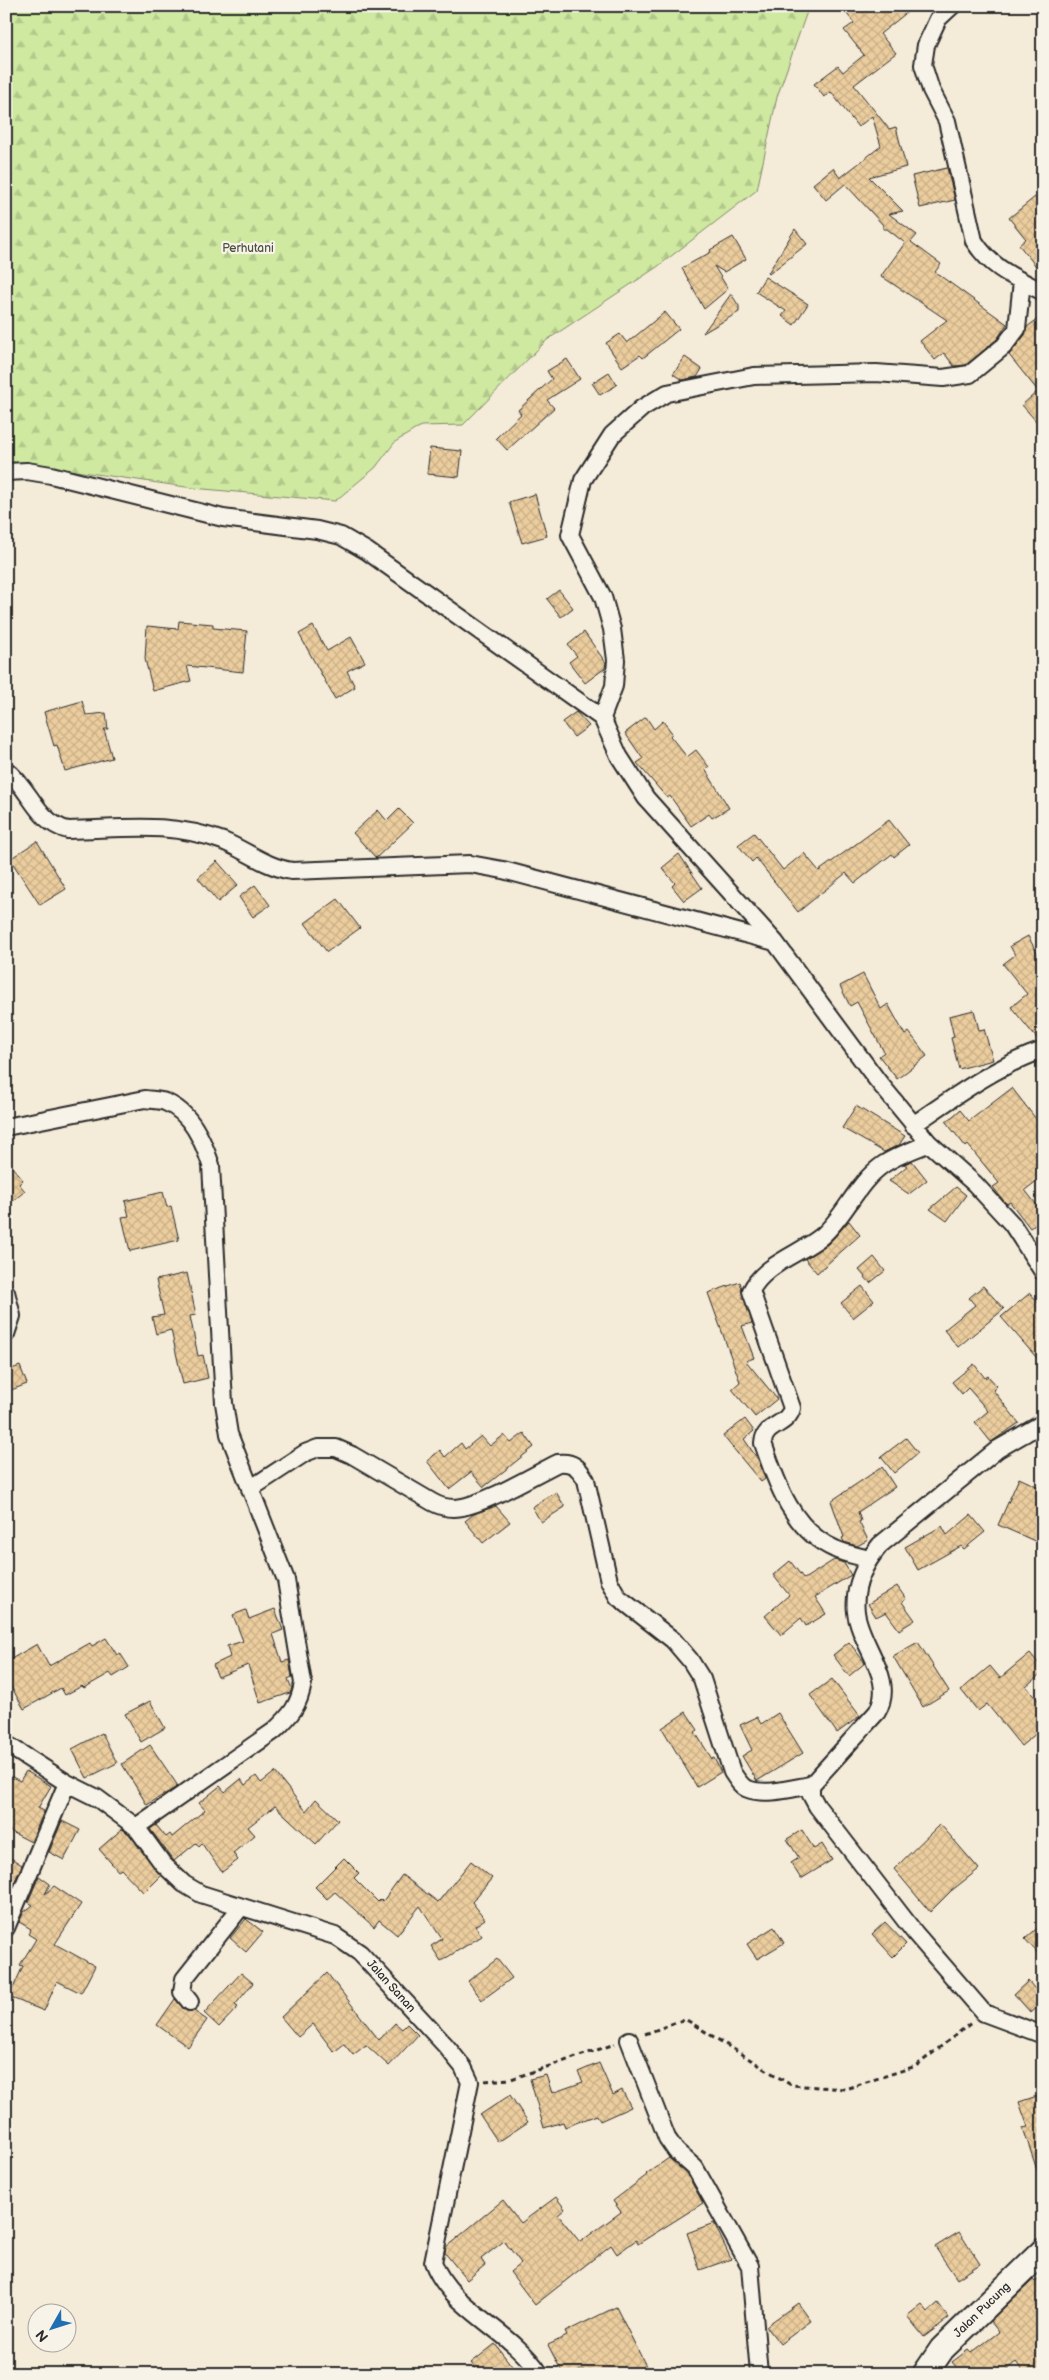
<svg xmlns="http://www.w3.org/2000/svg" width="1049" height="2380" viewBox="0 0 1049 2380" font-family="'Balsamiq Sans',sans-serif">
<style>
.forest{fill:url(#forest-firs);stroke:#7d8a66}
.building{fill:url(#building-cross-hatch);stroke:#2b2b2b}
.lines{fill:none;stroke-linecap:round;stroke-linejoin:round}
.minor-casing{stroke:#2b2b2b;stroke-width:20}
.secondary-casing{stroke:#2b2b2b;stroke-width:28}
.path{stroke:#2b2b2b;stroke-width:3;stroke-dasharray:5 4;stroke-linecap:butt}
.minor{stroke:#f7f3e8;stroke-width:16}
.secondary{stroke:#f7f3e8;stroke-width:24}
.labels{text-anchor:middle;dominant-baseline:central;stroke-width:4.5;stroke-linejoin:round;paint-order:stroke}
.park-label{font-size:12px;fill:#4c5142;stroke:#f7f3e8}
.street-label{font-size:12px;fill:#2b2b2b;stroke:#f7f3e8}
</style>
<defs>
<pattern id="forest-firs" width="22" height="20" patternUnits="userSpaceOnUse" patternTransform="scale(1.25)"><rect width="22" height="20" fill="#cfe9a0"/><path d="M5 1l3.5 6h-7zM16 11l3.5 6h-7z" fill="#b2c88a"/></pattern>
<pattern id="building-cross-hatch" width="8" height="8" patternUnits="userSpaceOnUse" patternTransform="scale(1.25)"><rect width="8" height="8" fill="#ebcd9e"/><path d="M0 0l8 8M0 8l8-8" fill="none" stroke="#cab088"/></pattern>
</defs>
<rect width="100%" height="100%" fill="#f5ebd9"/>
<filter id="ink" filterUnits="userSpaceOnUse"><feTurbulence type="fractalNoise" baseFrequency=".02" numOctaves="2"/><feDisplacementMap in="SourceGraphic" scale="10" xChannelSelector="R" yChannelSelector="G"/><feConvolveMatrix kernelMatrix="1 2 1 2 8 2 1 2 1" color-interpolation-filters="sRGB"/></filter>
<g filter="url(#ink)">
<path class="forest" d="M6 6H809L777 97 757 190 657 267 547 340 463 425 421 426 395 442 375 468 335 501 193 488 6 461Z"/>
<path class="building" d="M841 6H915L880 34 896 53 854 85 889 129 896 127 906 167 869 177 903 211 889 214 917 235 911 242 941 264 935 272 1007 324 997 339 966 365 954 366 944 353 935 360 920 341 947 320 881 276 905 243 887 229H883V225L845 184 826 200 813 184 833 168 840 178 881 146 872 116 858 127 831 92 824 97 814 84 838 66 843 72 864 55 844 30 854 23Z
M947 168 955 200 920 208 912 176Z
M1035 197 1043 207V275L1019 245 1026 239 1009 218Z
M795 229 807 244 769 274 768 273Z
M733 237 746 259 724 272 714 266 728 289 704 309 682 268 711 252 710 250Z
M765 277 808 304 794 325 782 316 786 311 756 292Z
M731 294 739 306V312L703 333Z
M665 312 679 329 643 358 640 355 622 367 606 343 620 334 627 343Z
M1043 315V429L1022 405 1038 391 1009 355 1025 335 1027 327Z
M685 357 702 369 697 377 682 380 673 374Z
M567 359 580 379 547 400 554 408 507 450 496 438 521 414 518 410 552 379 547 371Z
M609 372 617 385 600 395 592 383Z
M430 448 462 451 459 477 427 474Z
M535 494 547 536 522 543 509 502Z
M559 590 573 608 561 617 547 599Z
M179 621 213 624V628L247 631 243 672 187 666 191 681 153 691 145 659 147 626 178 629Z
M313 626 327 651 351 637 365 662 347 671 355 687 335 699 299 634Z
M584 632 606 663 605 668 585 683 569 662 577 656 568 645Z
M82 701 86 715 106 713 108 729H104L112 758 65 771 57 745 54 746 44 712Z
M576 712 589 726 574 737 562 722Z
M646 717 654 729 663 721 672 733 670 736 687 757 696 750 709 767 705 769 729 808 712 818 709 814 691 826 670 796 667 798 637 763 643 759 625 733Z
M399 809 413 823 376 858 353 833 378 810 387 821Z
M889 820 909 845 894 857 892 854 855 883 846 873 798 912 756 858 752 862 738 845 754 833 783 870 804 853 819 871Z
M37 841 66 889 40 905 10 859Z
M679 854 702 888 684 901 672 886 675 883 662 868Z
M217 861 238 885 218 902 198 878Z
M255 885 270 905 253 917 239 897Z
M338 899 360 928 327 952 305 923Z
M1028 936 1038 955 1043 952V1040L1039 1041 1011 1007 1027 994 1003 964 1015 955 1010 946Z
M863 974 881 1009 888 1004 905 1035 909 1032 927 1056 897 1079 879 1056 884 1052 857 1002 850 1006 840 986Z
M974 1010 979 1030 984 1029 993 1060 959 1069 951 1038 954 1037 949 1016Z
M1012 1088 1043 1128V1176L1025 1190 1043 1213V1218L1030 1228 1010 1202 1007 1204 1003 1200 993 1187 999 1183 968 1145 966 1147 946 1122 960 1110 969 1121Z
M856 1106 905 1136 899 1145 884 1152 842 1128Z
M6 1160 23 1180 19 1184 25 1191 6 1207Z
M912 1161 927 1180 909 1194 889 1181 907 1166 904 1164Z
M956 1187 966 1195 947 1221 930 1209Z
M163 1192 167 1207 171 1206 179 1240 130 1251 122 1217 129 1216 125 1201Z
M849 1221 860 1235 817 1273 805 1259 828 1244Z
M874 1257 885 1271 870 1283 859 1270Z
M187 1273 196 1315 190 1316 198 1356 203 1355 208 1378 183 1384 171 1330 156 1334 152 1317 164 1315 156 1280Z
M740 1282 752 1323 742 1326 754 1358 746 1361 777 1399 755 1417 732 1389 740 1382 708 1293Z
M862 1286 874 1301 853 1318 841 1303Z
M983 1286 1004 1309 958 1347 944 1330 975 1305 969 1298Z
M1030 1293 1043 1308V1365L1001 1317Z
M974 1364 985 1378 988 1376 997 1386 993 1390 1019 1423 991 1442 975 1422 988 1411 968 1388 962 1394 952 1382Z
M20 1366 27 1384 6 1392V1371Z
M745 1419 754 1431 744 1439 759 1461 765 1479 761 1482 723 1436Z
M524 1433 534 1447 484 1487 471 1472 449 1489 427 1461 440 1450 445 1457 461 1443 465 1449 481 1436 490 1446 504 1435 511 1443Z
M906 1438 918 1453 894 1473 881 1457Z
M882 1467 895 1487 858 1512 861 1521 859 1522 868 1540 857 1546 844 1542 842 1538 844 1537 831 1501Z
M1019 1478 1043 1489V1527L1037 1542 998 1525Z
M556 1492 565 1507 541 1522 532 1507Z
M496 1506 510 1522 483 1543 465 1521 474 1514Z
M971 1515 985 1532 964 1549 961 1546 918 1570 905 1547 942 1526 947 1535Z
M834 1560 844 1563 851 1575 815 1597 826 1614 806 1626 801 1618 781 1635 765 1616 789 1595 773 1575 790 1561 804 1579Z
M897 1586 906 1599 902 1602 915 1620 899 1630 886 1612 876 1617 868 1604Z
M275 1609 283 1630 273 1634 282 1662 289 1660 292 1677 288 1679 292 1689 290 1693 260 1703 248 1665 218 1677 213 1665 230 1657 227 1646 243 1641 233 1615 246 1610 249 1619Z
M106 1638 117 1655 120 1653 129 1667 113 1677 110 1673 84 1688 82 1686 65 1695 61 1688 24 1709 6 1678V1662L37 1644 49 1666 90 1643 92 1646Z
M849 1642 865 1663 849 1676 833 1655Z
M918 1642 949 1691 923 1707 893 1656Z
M1030 1653 1043 1669V1672L1026 1686 1043 1706V1728L1021 1746 987 1704 978 1711 961 1690 990 1666 1000 1678Z
M832 1679 860 1716 837 1733 810 1695Z
M150 1701 165 1728 141 1742 125 1714Z
M686 1712 698 1730 695 1732 712 1759 714 1758 721 1772 697 1787 662 1728Z
M778 1713 803 1753 757 1781 742 1756 752 1750 740 1725 757 1717 761 1724Z
M102 1733 117 1763 87 1778 72 1749Z
M150 1745 178 1786 147 1805 122 1764Z
M26 1771 51 1786 38 1808 44 1811 31 1842 6 1829V1774L20 1781Z
M275 1772 306 1811 316 1799 338 1820 316 1844 275 1806 248 1827 255 1835 233 1853 238 1860 222 1872 202 1844 199 1847 196 1843 174 1861 150 1829 156 1825 166 1837 170 1834 172 1837 205 1810 199 1803 220 1786 225 1792 241 1779 245 1785 256 1776 261 1783Z
M62 1821 80 1830 64 1860 49 1852Z
M940 1824 979 1869 951 1891 930 1912 894 1869Z
M122 1829 129 1834 161 1876 144 1893 121 1869 118 1871 99 1849Z
M802 1830 814 1849 822 1844 832 1860 801 1879 791 1863 799 1858 787 1839Z
M6 1855 22 1865 9 1894 6 1893Z
M344 1858 359 1873 354 1878 378 1902 381 1899 383 1901 402 1875 438 1902 471 1861 492 1878 472 1902 485 1919 475 1926 482 1936 441 1961 431 1946 442 1939 420 1906 397 1935 379 1920 374 1927 335 1892 327 1899 315 1887Z
M39 1876 50 1884 45 1894 54 1886 81 1904 55 1944 95 1966 81 1993 57 1981 44 2011 9 1997 23 1966 20 1965 36 1939 28 1934 31 1929 19 1922 24 1912 33 1905 28 1902Z
M246 1919 263 1932 246 1952 230 1938Z
M885 1922 906 1944 893 1957 872 1934Z
M1043 1923V1959L1025 1939Z
M774 1927 784 1943 757 1959 747 1944Z
M497 1959 512 1978 482 2000 468 1981Z
M241 1973 253 1983 235 2005 238 2007 219 2027 204 2013Z
M327 1973 379 2040 395 2023 402 2029 407 2024 418 2035 389 2066 366 2045 353 2055 344 2044 334 2052 313 2024 298 2037 281 2017Z
M1028 1981 1043 1998V2002L1031 2013 1014 1994Z
M175 1999 186 2011H194L207 2020 188 2047 157 2025Z
M599 2063 613 2095 622 2090 631 2107 600 2121 597 2115 565 2127 563 2122 544 2128 530 2079 546 2075 552 2093 583 2082 578 2072Z
M1043 2094V2179H1040L1023 2128 1028 2127 1019 2102Z
M510 2095 528 2122 498 2142 480 2115Z
M669 2158 687 2174 703 2203 638 2244 636 2240 617 2254 611 2245 535 2305 510 2272 521 2263 504 2241 481 2259 485 2265 467 2280 445 2253 446 2247 503 2200 521 2223 556 2197 565 2209 558 2215 580 2242 621 2212 613 2201 647 2175 646 2174Z
M714 2223 731 2259 700 2270 687 2233Z
M959 2232 980 2264 957 2279 935 2247Z
M1043 2277V2374H1025L1016 2362 1001 2374H962L952 2362 968 2350 971 2353 999 2332 990 2321 1033 2280 1035 2282Z
M798 2303 811 2321 780 2344 766 2326Z
M938 2303 949 2318 924 2337 907 2316 922 2304 928 2312Z
M616 2307 646 2366 643 2367 647 2374H586L583 2369 573 2374H563L548 2345 567 2336 565 2332Z
M495 2344 518 2374H480L471 2363Z"/>
<g class="lines">
<defs>
<path id="minor" d="M952 6 938 19 926 45 923 65 931 90 947 121 974 241C992 269 1014 277 1043 292
M1022 281 1017 329 1004 346 970 374 943 378 876 373 754 376 667 393 642 408 612 435 583 480 570 535 603 597 612 629 616 660 614 686 602 718 619 756 646 798 775 942 877 1080 929 1143 975 1184 1012 1224 1043 1272
M6 472 27 471 51 475 223 518 317 530 341 536 367 551 602 718
M6 770C31 789 36 822 68 830 123 829 169 821 223 841 247 851 266 867 292 871L470 864 503 870 775 942
M913 1125C954 1097 996 1066 1043 1050
M6 1127 145 1099C151 1100 159 1100 165 1102 191 1112 203 1141 211 1165L224 1403 229 1434 286 1580 303 1683C299 1706 291 1715 274 1731L136 1827
M6 1292 12 1316 6 1334
M1043 1423 998 1449 880 1545C865 1563 853 1587 856 1612 860 1646 897 1679 877 1712L811 1785V1795L817 1806 915 1933 984 2013 1043 2035
M250 1489 305 1453 318 1448H336L352 1455 432 1502C439 1506 446 1508 454 1508 479 1508 533 1475 558 1463 573 1461 579 1468 586 1480L609 1581 618 1597 673 1640 690 1660 702 1679 732 1772C736 1778 741 1787 748 1789 766 1796 793 1788 811 1785
M869 1559C858 1556 845 1554 835 1549 792 1530 777 1484 763 1443 764 1424 788 1426 792 1408L751 1291C764 1264 800 1254 822 1236 846 1215 857 1182 884 1164 897 1155 914 1150 929 1143
M6 1744 67 1783 97 1798 136 1827 163 1864 184 1884 201 1894 335 1936 360 1953 446 2046 463 2067 470 2082 433 2262C451 2310 512 2330 540 2374
M6 1928 67 1783
M190 2002 182 1992 184 1979 241 1907
M629 2040 667 2138 676 2151 695 2168 750 2266 759 2374"/>
<path id="secondary" d="M925 2374 942 2349 1043 2251"/>
</defs>
<use href="#minor" class="minor-casing"/>
<use href="#secondary" class="secondary-casing"/>
<path class="path" d="M645 2034 685 2019 791 2085 845 2089 916 2066 971 2023
M485 2081 511 2079 615 2044"/>
<use href="#minor" class="minor"/>
<use href="#secondary" class="secondary"/>
</g>
</g>
<g class="labels">
<g class="park-label">
<text x="248" y="248">Perhutani</text>
</g>
<g class="street-label">
<text transform="translate(391 1986) rotate(48)">Jalan Sanan</text>
<text transform="translate(982 2310) rotate(-44)">Jalan Pucung</text>
</g>
</g>
<rect width="1049" height="2380" fill="none" stroke="#f7f3e8" stroke-width="25"/>
<rect x="12" y="12" width="1024" height="2355" fill="none" stroke="#2b2b2b" stroke-width="2" filter="url(#ink)"/>
<g transform="translate(52 2328) rotate(231)"><circle r="24" fill="#f7f3e8" stroke="#a5a39c"/>
<path d="M0-4L9 19L0 12L-9 19Z" fill="#1f6fb2"/>
<text y="-8" font-size="14" font-weight="bold" text-anchor="middle" fill="#2b2b2b">N</text>
</g>
</svg>
